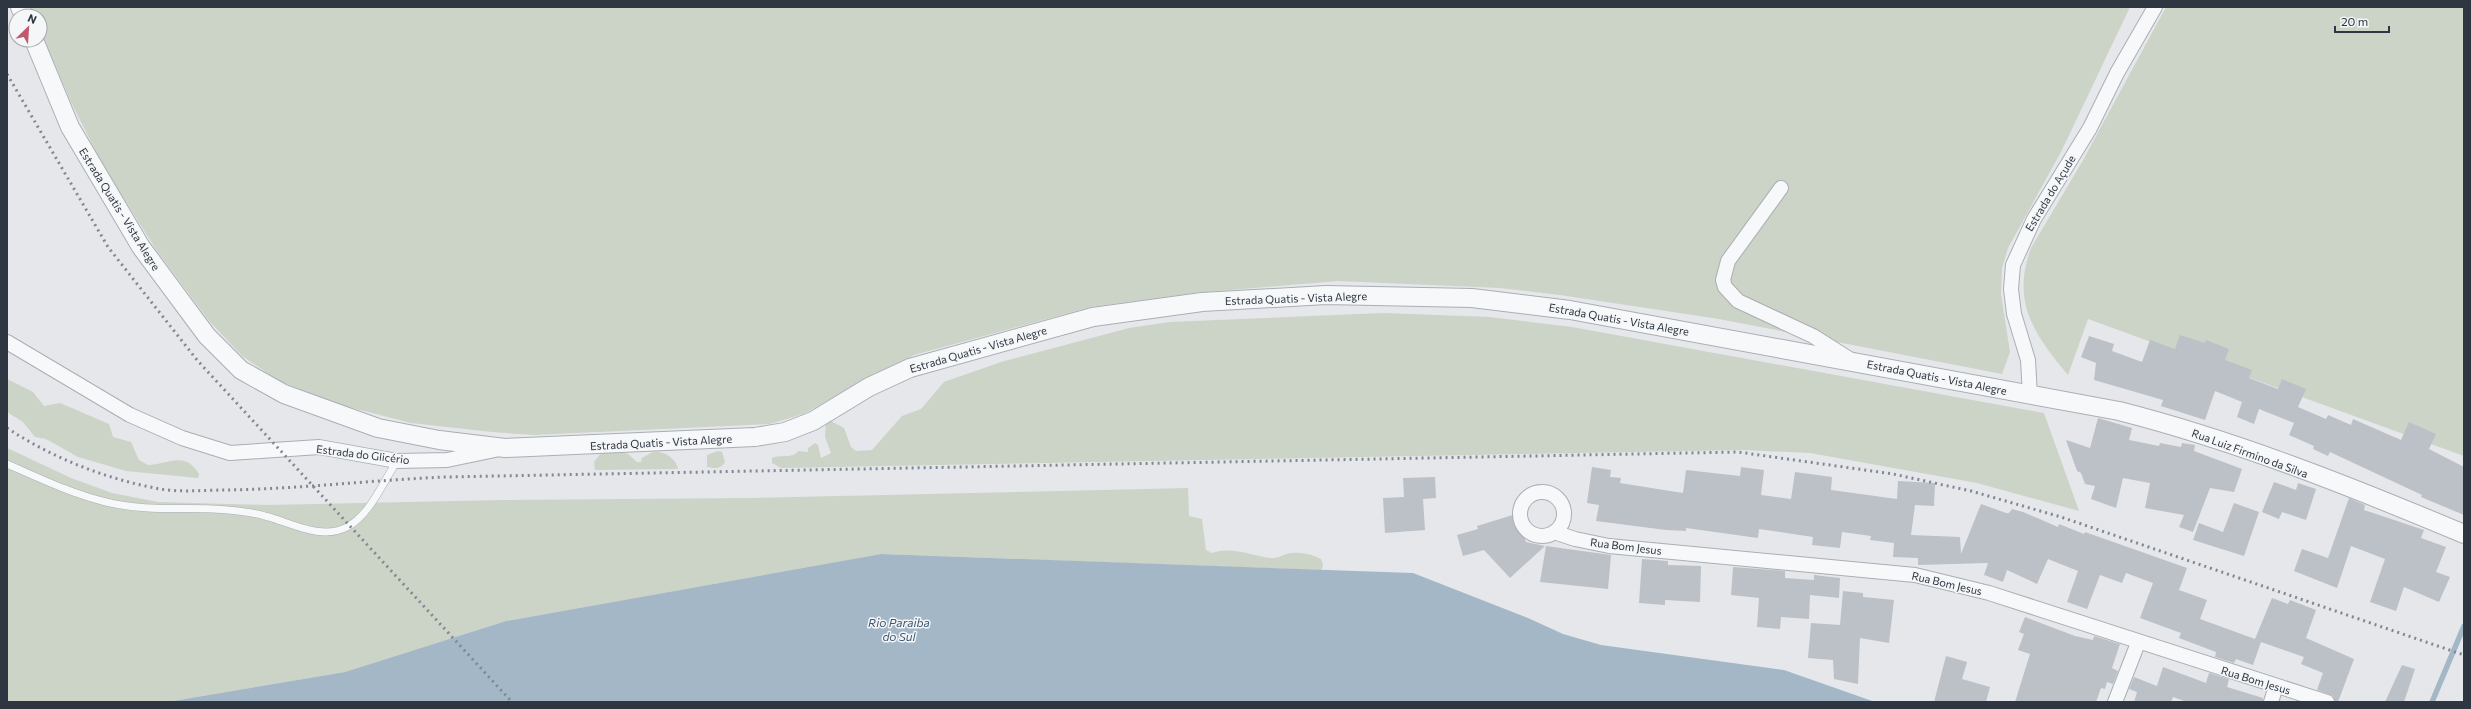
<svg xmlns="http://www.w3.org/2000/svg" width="2471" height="709" viewBox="0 0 2471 709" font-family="Commissioner,sans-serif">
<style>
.green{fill:#cbd4c7}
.water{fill:#a4b7c6}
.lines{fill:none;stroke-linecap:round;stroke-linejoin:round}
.stream{stroke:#a4b7c6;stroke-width:5.5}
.building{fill:#bcc1c7}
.service-casing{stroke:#aaaeb5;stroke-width:8}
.minor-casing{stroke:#aaaeb5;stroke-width:16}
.tertiary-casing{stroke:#aaaeb5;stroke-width:20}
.service{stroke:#f7f8f9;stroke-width:7}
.minor{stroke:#f7f8f9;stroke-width:14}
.tertiary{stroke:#f7f8f9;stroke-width:18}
.rail{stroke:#808893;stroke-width:3;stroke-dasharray:2 4;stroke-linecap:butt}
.labels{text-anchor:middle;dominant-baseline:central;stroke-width:3;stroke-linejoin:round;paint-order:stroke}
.street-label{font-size:11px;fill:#2e3642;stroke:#f4f6f8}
.water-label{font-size:12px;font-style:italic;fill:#3c5771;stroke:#f4f6f8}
</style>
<rect width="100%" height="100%" fill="#e5e7eb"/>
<path class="green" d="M30 7H2130L2061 152 2008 248 2002 268 2001 294 2010 352 2002 374 1719 319 1560 295 1500 288 1338 281 1194 293 1091 307 914 355 803 414 770 424 534 435 492 432 411 423 341 405 279 381 242 356 210 322 157 251 102 164 71 102 40 30V16H34Z
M2166 7H2464V456L2088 319 2068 375C2034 334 2011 302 2031 248L2082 162Z
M1384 313 1490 317 1572 327 2044 413 2079 511 1977 483 1810 453 1744 450 781 468 772 463V458C781 454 793 459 798 451L808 452V448L815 443 818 445 821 458 831 453 825 437 826 421H831L844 428 851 447 856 451 872 450 902 416 921 409 944 382 1001 362 1129 328 1170 322Z
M7 379 33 392 44 406 60 403 109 424 113 437 131 442 139 460 148 465C167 465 185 450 199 474L198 478 126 471 78 457 46 439 35 437 23 422 7 412Z
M7 448 71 478 112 493 158 502 268 505 502 500 750 498 1188 488 1189 516 1202 519 1206 550 1212 553C1230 546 1251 555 1270 558 1277 559 1284 554 1291 553 1301 552 1312 554 1321 559L1323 565 1321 570 881 554 506 621 345 672 167 702H7Z
M615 450 628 454 637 462H641L642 458C646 456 650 453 654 452 664 450 677 460 678 469L595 470 594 462 601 453Z
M718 451 722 452 725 462C720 470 715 468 707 467V455Z"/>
<path class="water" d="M881 554 1413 573 1528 618 1563 634 1601 645 1784 670 1875 702H167L345 672 506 621Z"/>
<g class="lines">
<path class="stream" d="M2432 702 2464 626"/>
</g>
<path class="building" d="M2180 335 2205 343 2206 340 2229 349 2225 360 2252 370 2249 378 2278 389 2282 379 2306 389 2298 407 2326 419 2328 415 2351 425 2353 419 2401 440 2409 422 2436 434 2429 449 2464 467V515L2421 497 2422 495 2330 452 2328 456 2313 449 2314 446 2289 435 2294 423 2259 409 2254 424 2237 417 2242 402 2215 391 2205 420 2161 406 2163 400 2094 380 2096 363 2081 357 2089 336 2114 344 2112 351 2142 362 2150 340 2175 349Z
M2098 418 2132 428 2129 440 2159 446 2160 443 2181 447 2182 443 2195 445 2194 451 2242 469 2234 492 2210 488 2193 532 2179 527 2184 515 2145 508 2150 483 2123 478 2116 508 2091 499 2095 486 2085 484 2081 473 2077 471 2066 440 2090 448Z
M1592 467 1611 470 1610 477 1621 478 1620 483 1683 493 1686 470 1740 476 1741 467 1764 470 1761 495 1791 499 1795 472 1832 477 1831 490 1897 499 1898 481 1935 483 1934 506 1915 505 1911 535 1960 537 1961 554 1981 504 2006 513H2009L2012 509 2023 512 2058 527 2059 524 2084 534 2085 532 2187 568 2179 590 2207 600 2200 619 2255 639 2272 598 2288 604 2290 600 2316 610 2306 638 2354 659 2338 702H2335L2333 696 2317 690 2323 673 2301 664 2304 657 2261 642 2253 665 2236 659 2234 663 2215 657 2216 652 2179 638 2181 633 2140 618 2153 583 2126 573 2122 583 2100 575 2087 609 2067 602 2078 571 2048 559 2037 584 2007 570 2003 582 1984 575 1988 563 1918 565V558L1893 557 1894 543 1870 540 1871 536 1842 532 1840 548 1812 545 1813 537 1759 529 1758 538 1686 528V531L1666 530 1596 521 1599 505 1587 503Z
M1435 477 1436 498 1423 499 1425 530 1385 533 1383 498 1404 497 1403 478Z
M2274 482 2296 490 2298 483 2316 489 2306 520 2282 512 2279 519 2262 512Z
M2349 498 2365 505 2364 510 2424 530 2421 538 2446 547 2436 572 2450 577 2439 602 2404 587 2396 611 2370 602 2385 559 2351 546 2337 588 2294 571 2302 549 2328 558Z
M2234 503 2259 512 2244 556 2193 540 2199 523 2223 532Z
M1516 514 1526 542 1545 546 1510 578 1484 550 1463 556 1457 535 1478 529 1477 526Z
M1546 546 1611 555 1608 589 1540 582Z
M1642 559 1668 561V565L1701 566 1700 602 1665 600V605L1639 603Z
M1733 567 1785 571V578L1814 580V575L1840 578 1839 598 1810 595 1809 619 1781 617 1780 629 1757 627 1759 598 1731 595Z
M1843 591 1863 593V597L1894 600 1889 643 1860 638 1858 684 1834 679 1833 660 1808 658 1811 623 1840 625Z
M2025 617 2075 636 2093 640 2094 636 2120 644 2112 668 2118 671 2113 684 2107 682 2105 689 2101 688 2096 702H2015L2030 654 2018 650 2024 634 2019 632Z
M1946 656 1967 662 1962 679 1990 687 1986 702H1934Z
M2402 665 2415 669 2404 702H2385Z
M2163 667 2206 683 2209 673 2229 679 2227 687 2263 698V702H2187L2173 697 2171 702H2134L2137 692 2129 689 2134 677 2157 686Z"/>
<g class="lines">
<defs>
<path id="service" d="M7 464C39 478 72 494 106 502 158 515 213 502 265 516 290 522 321 541 347 527 370 515 383 482 397 461"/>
<path id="minor" d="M1781 188 1728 261 1723 280 1725 287 1738 301 1813 336 1851 360
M7 342 130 415 182 438 230 453 319 447 397 461 447 460 495 450
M2030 396 2028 360 2014 314 2011 289 2013 265 2034 219 2090 128 2117 73 2155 7
M1520 514a22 22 0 1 1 44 0a22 22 0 1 1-44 0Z
M1554 532 1575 539 1609 546 1915 575 1989 593 2327 702
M2115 702 2138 643
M2271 702 2276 686"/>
<path id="tertiary" d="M20 7 24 16
M34 40 70 127 141 247 207 336 241 370 284 394 378 428 439 440 505 448 755 437 785 432 813 421 869 387 910 368 1093 317 1202 302 1326 295 1472 298 1570 310 2119 411C2237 441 2352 487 2464 534"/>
</defs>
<use href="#service" class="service-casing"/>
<use href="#minor" class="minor-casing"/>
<use href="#tertiary" class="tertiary-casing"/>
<use href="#service" class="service"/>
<use href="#minor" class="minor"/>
<use href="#tertiary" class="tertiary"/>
<path class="rail" d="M7 74 108 247 197 360 512 702
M7 428C51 457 103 478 155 488 177 493 203 490 225 490 299 489 372 480 446 477L1738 452 1893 474 1971 491 2061 517 2464 655"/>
</g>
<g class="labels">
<g class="street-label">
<text transform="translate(2050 193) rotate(-59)">Estrada do Açude</text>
<text transform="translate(120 209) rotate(58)">Estrada Quatis - Vista Alegre</text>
<text transform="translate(1296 298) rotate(-2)">Estrada Quatis - Vista Alegre</text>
<text transform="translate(1619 319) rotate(10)">Estrada Quatis - Vista Alegre</text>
<text transform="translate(978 349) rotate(-16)">Estrada Quatis - Vista Alegre</text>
<text transform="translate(1937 377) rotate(11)">Estrada Quatis - Vista Alegre</text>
<text transform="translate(661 442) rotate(-3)">Estrada Quatis - Vista Alegre</text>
<text transform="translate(2250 453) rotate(20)">Rua Luiz Firmino da Silva</text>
<text transform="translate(363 454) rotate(7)">Estrada do Glicério</text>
<text transform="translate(1626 546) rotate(7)">Rua Bom Jesus</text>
<text transform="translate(1947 583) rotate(13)">Rua Bom Jesus</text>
<text transform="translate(2256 680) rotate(17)">Rua Bom Jesus</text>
</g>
<g class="water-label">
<text x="899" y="622">Rio Paraiba<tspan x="899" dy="14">do Sul</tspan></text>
</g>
</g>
<rect width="2471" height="709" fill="none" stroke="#2e3642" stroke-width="16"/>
<g transform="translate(28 28) rotate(25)"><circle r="19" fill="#f4f6f8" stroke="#a5a9af"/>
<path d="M0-3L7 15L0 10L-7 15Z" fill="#c1596e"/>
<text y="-6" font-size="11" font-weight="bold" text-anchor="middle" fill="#2e3642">N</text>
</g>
<path d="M2335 26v6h54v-6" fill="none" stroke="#2e3642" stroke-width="2"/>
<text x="2341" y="26" font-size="12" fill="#2e3642" stroke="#f4f6f8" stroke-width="3" paint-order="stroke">20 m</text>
</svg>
